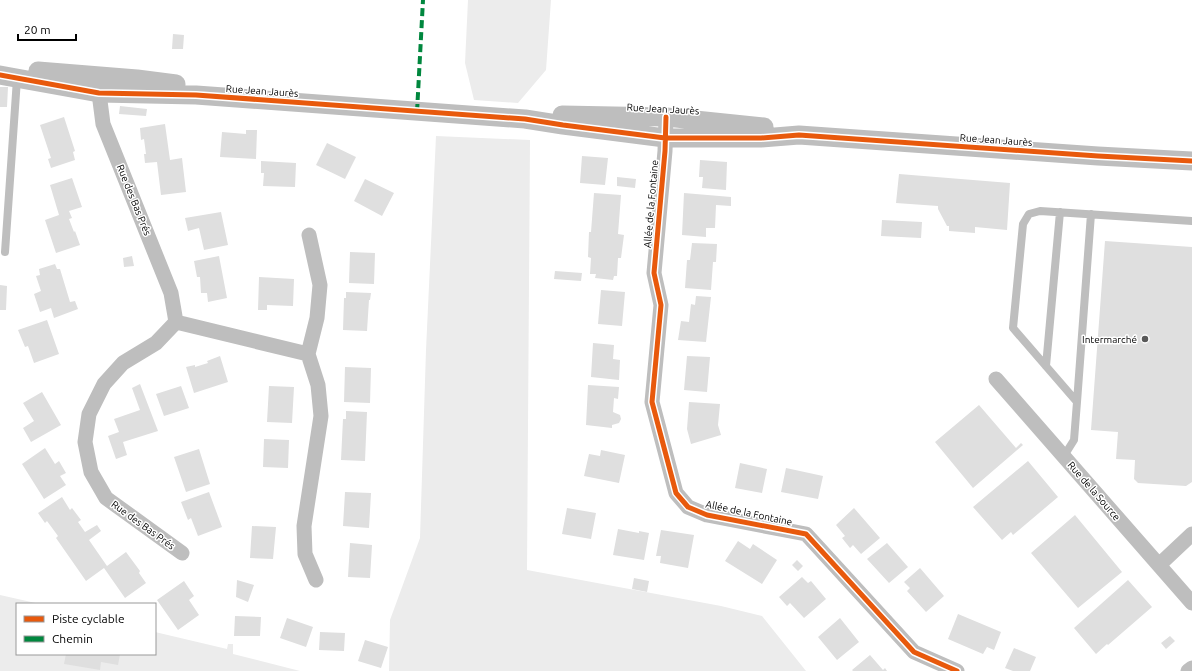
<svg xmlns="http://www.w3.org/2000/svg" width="1192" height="671" viewBox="0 0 1192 671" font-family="Ubuntu,sans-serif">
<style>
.green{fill:#ececec}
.building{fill:#dfdfdf}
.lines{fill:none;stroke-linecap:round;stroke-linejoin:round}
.service{stroke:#bebebe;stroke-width:8}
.minor{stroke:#bebebe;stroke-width:15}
.tertiary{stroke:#bebebe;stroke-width:19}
.quiet{stroke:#00873e;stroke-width:4;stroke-dasharray:8 4;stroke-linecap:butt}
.cycleway-casing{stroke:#fff;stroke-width:8}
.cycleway{stroke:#e8590c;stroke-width:5}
.poi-dot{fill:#595959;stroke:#fff;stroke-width:1.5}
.labels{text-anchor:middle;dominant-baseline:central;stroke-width:3;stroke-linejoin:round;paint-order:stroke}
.street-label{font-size:10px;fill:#000;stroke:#fff}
.poi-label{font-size:10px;fill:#000;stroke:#fff;text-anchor:end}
</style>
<rect width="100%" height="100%" fill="#fff"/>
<path class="green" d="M468 0H551L546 70 518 103 474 100 465 63Z
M436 136 530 140 527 570 721 606 762 616 806 671H389L390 620 420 538 426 350Z
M0 595 40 604H17V654H155V632L227 649 228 644H233V654L300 671H0Z"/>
<path class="building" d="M173 34 184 35 183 49H172Z
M0 87H8L7 107H0Z
M120 106 147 109 146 116 119 114Z
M64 117 75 151 73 152 75 160 51 168 48 159 51 158 40 125Z
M165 124 170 160 182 158 186 192 161 195 157 162 145 163 144 154H146L144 139 141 140 140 128Z
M246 130H257L256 159 220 157 222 132 246 134Z
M327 143 356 157 345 179 316 165Z
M582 156 608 158 605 185 580 183Z
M700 160 727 162 726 190 702 188 703 177H699Z
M261 161 296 163 295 187 263 186 264 173H261Z
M899 174 1010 183 1007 230 975 227V233L949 231V226H947L938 209V206L896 203Z
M617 177 636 179 635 188 617 186Z
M72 178 82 207 69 211 72 218 69 219 74 232 75 231 80 245 56 253 45 220 59 215 50 185Z
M365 179 394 193 382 216 354 201Z
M594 193 621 195 618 234 624 235 621 258H618L617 276H614L613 280 595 278 596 274H590L591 258 588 257 589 232H591Z
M684 193 731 197V206L716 205 715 228H706V237L682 235Z
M221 212 228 245 204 250 199 228 188 231 185 218Z
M882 220 922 222 921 238 881 236Z
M1105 241 1192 247V482L1186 486 1138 483 1134 479 1135 460 1116 459 1118 432 1091 430Z
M692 243 717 244 716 262H713L711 290 685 288 687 260H690Z
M350 252 375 253 374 284 349 283Z
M132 256 134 266 124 267 123 258Z
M219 256 227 298 208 302 207 293H201L200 277H197L194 261Z
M55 264 57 269H60L70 302 75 301 78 309 54 318 51 308 40 312 34 294 41 291 36 276 40 275 39 269Z
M555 271 582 273 581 281 554 279Z
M259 277 294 279 293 306 267 305V310H258Z
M0 285 7 286 6 310H0Z
M601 290 625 292 622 326 598 324Z
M346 292 371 293 370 300H369L367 331 343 330 344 298H346Z
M696 296 711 297 706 342 678 340 681 321 689 322 691 304 695 305Z
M47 320 59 354 34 363 28 346 25 347 18 330Z
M593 343 614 345 613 359 620 360 619 380 591 377Z
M220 356 228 382 194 393 186 367 195 365V367L208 363 207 361Z
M687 356 710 357 707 392 684 390Z
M345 367 371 368 370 403 344 402Z
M140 384 158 431 123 442 127 455 116 459 108 436 119 432 114 419 140 410 132 388Z
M588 385 619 387 618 399 614 398 613 412 620 415 621 419 619 423 612 425V428L586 425Z
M181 386 189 408 164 416 156 394Z
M269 386 294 387 292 423 267 422Z
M42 392 61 425 31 442 23 428 34 421 23 403Z
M689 402 720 404 718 425 721 435 691 444 687 429Z
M979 405 1016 448 1021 443 1023 445 973 488 935 442Z
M346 411 367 412 365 461 341 460 343 419H346Z
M264 439 289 440 288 468 263 467Z
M45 448 55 464 59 461 66 473 60 476 66 485 44 499 22 464Z
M199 449 210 484 186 492 174 457Z
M601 450 625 455 619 483 584 476 589 454 600 456Z
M1028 461 1058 497 1013 535 1011 532 1002 540 973 507Z
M740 463 767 469 762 493 735 488Z
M786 468 823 476 818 499 781 492Z
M209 492 222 527 198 536 191 518 188 520 181 502Z
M345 492 371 493 369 528 343 526Z
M62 497 70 510 72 508 81 520 78 522 85 532 97 525 101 531 89 540 107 566 126 552 140 571 139 573 146 583 125 598 104 568 86 581 56 538 58 536 47 521 45 523 38 513Z
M567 508 596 513 591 539 562 534Z
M854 508 880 538 861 554 853 545 850 548 842 538 845 536 836 525Z
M1075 515 1122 572 1078 608 1031 553Z
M252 526 276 527 273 559 250 558Z
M618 529 639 533V531L649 533 644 560 613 555Z
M661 530 694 535 688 568 660 563 661 556H656Z
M738 541 750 549 753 544 777 560 762 584 725 561Z
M350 543 372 545 370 578 348 577Z
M887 543 908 567 889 583 867 559Z
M797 560 803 566 798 571 792 565Z
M920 568 944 596 926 612 907 591 910 588 904 582Z
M802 577 808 583 811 581 826 599 804 618 790 603 787 606 779 597Z
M634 578 649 581 647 592 632 589Z
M237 580 254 585 248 602 236 597Z
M1128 580 1152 607 1108 645 1107 644 1096 654 1074 628Z
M184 581 194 596 189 600 199 615 178 630 157 600Z
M958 614 1001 632 994 650 987 647 983 654 948 639Z
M235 616 261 617 260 636H234Z
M287 618 313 627 306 647 280 638Z
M840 618 859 642 837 660 818 637Z
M320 632 345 633 344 651 319 650Z
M1170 636 1175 641 1166 649 1161 643Z
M365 640 388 647 381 668 358 661Z
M1014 648 1036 657 1030 671H1013L1005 668Z
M66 654H120L118 665 101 662 100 670 64 664Z
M870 655 883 670 885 668 887 671H853L852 670Z"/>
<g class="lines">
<path class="service" d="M5 252 17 79
M1046 366 1060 212
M1077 402 1091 214
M1064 456 1074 440 1077 402 1013 328 1023 224 1029 214 1040 211 1192 221"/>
<path class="minor" d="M100 83 99 93 103 124 171 293 176 322
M666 117 665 151 654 273 661 305 652 402 676 493 688 507 707 515 806 534 914 652 957 671
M309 235 320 285 317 318 308 354 318 385 321 416 304 526 305 554 316 580
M176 322 156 343 123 363 104 384 89 414 85 442 91 472 106 498 182 553
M176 322 308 354
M996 379 1192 603
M1159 565 1192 534
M1188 671 1192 668"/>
<path class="tertiary" d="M38 71 137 79 176 84
M0 75 99 93 196 95 525 119 563 125 665 138H761L799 135 1098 156 1192 161
M562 115 666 117 764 127"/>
<path class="quiet" d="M417 112 423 0"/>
<defs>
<path id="cycleway" d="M0 75 99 93 196 95 525 119 563 125 665 138H761L799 135 1098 156 1192 161
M666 117 665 151 654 273 661 305 652 402 676 493 688 507 707 515 806 534 914 652 957 671"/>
</defs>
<use href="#cycleway" class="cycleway-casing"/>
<use href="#cycleway" class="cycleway"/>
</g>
<circle class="poi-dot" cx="1145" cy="339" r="4"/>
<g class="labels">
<g class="street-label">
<text transform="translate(262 91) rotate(4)">Rue Jean Jaurès</text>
<text transform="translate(663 109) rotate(3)">Rue Jean Jaurès</text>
<text transform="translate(996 140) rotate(4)">Rue Jean Jaurès</text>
<text transform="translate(134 200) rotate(68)">Rue des Bas Prés</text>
<text transform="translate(651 204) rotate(-85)">Allée de la Fontaine</text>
<text transform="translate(1094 491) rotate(49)">Rue de la Source</text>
<text transform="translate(749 513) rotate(12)">Allée de la Fontaine</text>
<text transform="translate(143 525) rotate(36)">Rue des Bas Prés</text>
</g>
<g class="poi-label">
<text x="1137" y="339">Intermarché</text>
</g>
</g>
<rect x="16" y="603" width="140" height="52" fill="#ffffff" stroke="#999999"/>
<rect x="24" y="616" width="20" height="6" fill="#e8590c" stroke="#999999"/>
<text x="52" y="623" font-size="12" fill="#000000">Piste cyclable</text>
<rect x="24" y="636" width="20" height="6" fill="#00873e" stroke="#999999"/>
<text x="52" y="643" font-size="12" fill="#000000">Chemin</text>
<path d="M18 34v6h58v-6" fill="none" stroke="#000000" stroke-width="2"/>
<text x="24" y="34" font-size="12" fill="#000000" stroke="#ffffff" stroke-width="3" paint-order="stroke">20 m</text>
</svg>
